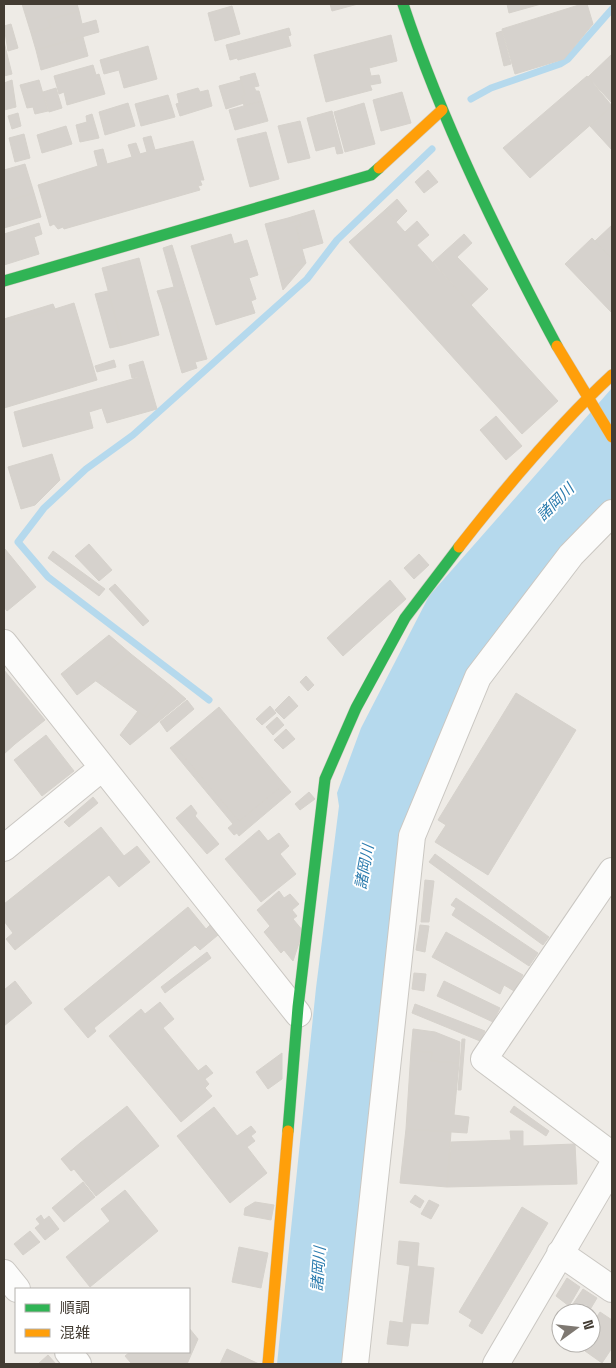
<svg xmlns="http://www.w3.org/2000/svg" width="616" height="1368" viewBox="0 0 616 1368" font-family="'Space Grotesk','Noto Sans JP',sans-serif">
<style>
.water{fill:#b5d9ed}
.lines{fill:none;stroke-linecap:round;stroke-linejoin:round}
.stream{stroke:#b5d9ed;stroke-width:7}
.building{fill:#d6d2cd;stroke:#d6d2cc}
.street-casing{stroke:#cac7c2;stroke-width:28}
.fast-casing{stroke:#cfcabe;stroke-width:12}
.slow-casing{stroke:#cfcabe;stroke-width:12}
.street{stroke:#fcfcfb;stroke-width:26}
.fast{stroke:#30b455;stroke-width:11}
.slow{stroke:#ff9f0a;stroke-width:11}
.labels{text-anchor:middle;dominant-baseline:central;stroke-width:4;stroke-linejoin:round;paint-order:stroke}
.water-label{font-size:15px;font-style:italic;fill:#2c7cae;stroke:#fff}
</style>
<rect width="100%" height="100%" fill="#eeebe6"/>
<path class="water" d="M612 388V499L598 514 592 516 554 556 484 649 434 749 350 1364H277L316 988 339 806 337 793 361 728 429 596Z"/>
<g class="lines">
<path class="stream" d="M471 99 491 88 560 64 568 59 612 9
M209 700 48 577 18 542 44 508 86 469 133 435 307 279 337 240 432 149"/>
</g>
<path class="building" d="M22 4H77L79 11 48 20 51 27 31 33Z
M330 4H358L332 11Z
M507 4H541L509 13Z
M582 4H587L593 24 564 59 515 74 502 29Z
M232 6 240 34 215 41 208 13Z
M79 11 82 24 96 20 99 32 36 50 31 33 51 27 48 20Z
M11 24 18 48 8 51 4 26Z
M289 28 291 35 288 36 291 46 238 60 237 58 230 60 226 45Z
M502 31 511 64 504 66 496 33Z
M391 35 397 61 369 68 371 76 379 75 381 83 370 85 372 90 326 102 314 55Z
M83 37 88 56 41 70 36 50Z
M4 42 12 74 4 76Z
M148 46 157 79 124 88 119 70 104 74 100 60Z
M612 54V103L588 77Z
M93 65 96 75 99 74 105 94 67 105 64 92 59 94 54 76Z
M255 73 259 86 254 87 256 91H259L262 101 244 106 242 96 245 95 240 77Z
M587 76 612 106 530 178 503 148Z
M12 80 16 107 4 110V83Z
M39 80 48 111 35 114 33 107 27 108 20 85Z
M241 80 245 95 242 96 244 103 226 109 219 86Z
M56 88 62 108 49 112 43 92Z
M198 88 200 92 208 90 212 106 180 116 176 104 179 103 177 94Z
M402 92 411 123 381 131 373 100Z
M168 95 175 117 141 126 135 104Z
M262 101 268 121 235 130 229 110Z
M128 103 135 126 105 135 99 112Z
M364 103 375 144 345 152 334 112Z
M612 106V150L590 126Z
M332 111 343 153 337 154 335 146 316 151 307 118Z
M18 113 21 126 12 129 8 116Z
M92 114 99 138 80 142 76 125 87 122 86 116Z
M300 121 310 158 288 163 278 126Z
M66 126 72 144 42 153 37 135Z
M266 132 279 179 250 187 237 139Z
M24 134 30 158 15 162 9 138Z
M151 136 155 150 193 141 204 180H200L202 185 198 186 200 190 64 229 63 227 58 229 54 224 50 226 38 185 98 166 94 151 103 149 107 164 132 157 128 145 136 143 140 154 147 152 143 138Z
M25 164 34 193 4 202V170Z
M428 170 438 182 424 193 415 182Z
M34 193 41 217 4 228V202Z
M397 199 407 211 396 222 385 210Z
M314 210 323 243 302 249 296 227 301 226 299 220 290 223 288 218Z
M385 210 558 401 522 434 349 242Z
M288 218 290 223 299 220 301 226 296 227 306 263 278 271 265 224Z
M417 221 429 235 417 245 405 232Z
M39 223 42 234 34 237 39 254 4 265V234Z
M612 225V259L595 241Z
M231 234 234 244 247 240 258 275 249 278 256 299 251 301 255 313 216 325 191 246Z
M464 234 472 243 457 257 488 289 471 305 433 262Z
M592 238 612 259V313L565 264Z
M172 245 188 297 162 305 157 291 174 287 163 248Z
M139 258 159 335 123 345 102 268Z
M306 263 283 290 278 271Z
M108 291 123 345 110 348 95 294Z
M188 297 207 359 195 362 197 368 182 373 162 305Z
M74 303 97 380 4 408V325Z
M53 304 55 309 4 325V319Z
M114 360 116 367 97 372 95 366Z
M143 361 147 375 132 378 129 365Z
M147 375 157 409 107 423 102 408 89 412 93 428 23 447 14 412Z
M496 416 522 446 506 460 480 430Z
M52 454 60 480 35 505 21 509 8 467Z
M89 544 112 570 99 581 75 556Z
M5 549 36 587 7 611 4 607Z
M53 551 105 589 99 596 48 558Z
M419 554 429 565 414 579 404 568Z
M390 580 406 599 343 656 327 638Z
M115 584 149 621 143 626 109 589Z
M109 635 131 654 77 695 61 674Z
M131 654 171 686 147 718 96 681Z
M4 670 45 720 15 744 4 731Z
M306 676 314 685 308 691 300 682Z
M171 686 186 699 130 745 120 735 138 711 147 718Z
M516 693 576 730 488 875 435 842 446 825 438 820Z
M289 696 298 706 284 719 275 710Z
M187 700 194 709 167 732 160 722Z
M270 706 276 713 262 725 256 719Z
M219 707 284 784 239 821 174 745Z
M277 717 284 725 273 735 266 727Z
M286 729 295 739 283 749 274 740Z
M4 731 15 744 4 754Z
M46 735 74 771 42 796 14 760Z
M174 745 239 821 284 784 291 792 239 836 237 833 234 835 228 828 233 824 170 748Z
M309 792 315 799 300 810 295 804Z
M93 797 98 803 69 827 64 822Z
M191 805 197 813 195 816 219 844 207 854 176 818Z
M101 827 124 856 137 846 150 862 119 887 109 875 15 950 6 939 13 933 4 921V904Z
M259 830 268 841 279 833 289 846 280 854 296 874 261 902 225 859Z
M435 854 549 937 543 945 429 862Z
M425 880 434 881 429 922H421Z
M279 891 284 898 290 894 299 904 292 910 297 916 293 919 303 931 293 961 284 950 281 953 264 932 270 926 257 910Z
M456 898 538 953 529 966 452 915 456 908 451 905Z
M188 907 206 929 210 925 218 935 200 950 195 945 94 1028 96 1031 88 1038 64 1009Z
M420 925 429 926 425 952 416 950Z
M446 932 523 975 514 991 504 985 500 994 432 957Z
M207 952 211 958 165 993 161 987Z
M414 973 426 974 424 991 412 989Z
M15 981 32 1003 4 1026V990Z
M444 981 500 1008 493 1022 437 996Z
M160 1002 174 1019 163 1028 209 1084 205 1088 212 1096 181 1122 109 1036 141 1009 145 1014Z
M415 1004 485 1031 480 1041 412 1013Z
M413 1029 435 1032 460 1042 459 1063 431 1061 432 1052 411 1051Z
M462 1039H465L461 1090H458Z
M411 1051 432 1052 431 1061 459 1063 454 1115 469 1117 467 1133 406 1129Z
M282 1053V1079L268 1089 256 1072Z
M206 1065 213 1073 205 1079 198 1071Z
M127 1106 159 1146 111 1184 80 1143Z
M514 1106 549 1131 546 1136 510 1112Z
M214 1107 237 1136 251 1126 256 1132 251 1136 255 1141 247 1147 267 1173 230 1203 177 1136Z
M406 1129 451 1132 447 1187 400 1183Z
M510 1131H523V1146L575 1144 577 1184 447 1187 451 1142 511 1140Z
M80 1143 111 1184 96 1196 74 1169 71 1171 61 1159Z
M83 1182 95 1197 64 1222 52 1208Z
M125 1190 158 1231 90 1287 66 1257 110 1221 101 1209Z
M415 1195 424 1201 420 1208 410 1202Z
M429 1200 439 1205 431 1219 421 1214Z
M255 1202 274 1205 271 1220 244 1215 245 1208Z
M522 1207 548 1223 482 1334 469 1326 472 1320 459 1312Z
M41 1215 44 1220 49 1216 59 1229 45 1240 35 1228 40 1224 36 1219Z
M30 1231 40 1242 23 1255 14 1244Z
M399 1241 419 1243 417 1266 434 1268 428 1324 411 1323 408 1346 387 1344 390 1321 403 1323 410 1266 397 1264Z
M239 1247 268 1253 261 1288 232 1282Z
M567 1278 580 1287 569 1306 556 1296Z
M583 1289 597 1298 588 1313H574L569 1310Z
M600 1312 612 1320V1348L602 1363 585 1351 588 1346 585 1343H591V1326Z
M561 1314V1333L552 1327Z
M189 1328 198 1339 187 1364 131 1363 146 1352H189Z
M227 1349 259 1364H220Z
M130 1352H146L131 1363 125 1356Z
M48 1355 56 1364H38Z"/>
<g class="lines">
<defs>
<path id="street" d="M4 643 298 1014
M4 848 102 768
M612 871 484 1059 612 1155
M560 1253 612 1289
M4 1273 17 1289
M68 1352 78 1364
M355 1364 412 836 478 677 571 555 612 513
M496 1364 612 1166"/>
<path id="fast" d="M403 4C442 122 498 236 557 346
M4 281 371 175 379 168
M288 1131 298 1007 325 779 356 708 405 618 459 547"/>
<path id="slow" d="M379 168 442 110
M557 346 612 437
M459 547C505 488 557 426 612 375
M268 1364 288 1131"/>
</defs>
<use href="#street" class="street-casing"/>
<use href="#fast" class="fast-casing"/>
<use href="#slow" class="slow-casing"/>
<use href="#street" class="street"/>
<use href="#fast" class="fast"/>
<use href="#slow" class="slow"/>
</g>
<g class="labels">
<g class="water-label">
<text transform="translate(555 502) rotate(-45)">諸岡川</text>
<text transform="translate(364 867) rotate(-80)">諸岡川</text>
<text transform="translate(318 1269) rotate(-86)">諸岡川</text>
</g>
</g>
<rect width="616" height="1368" fill="none" stroke="#433c33" stroke-width="10"/>
<rect x="15" y="1288" width="175" height="65" fill="#ffffff" stroke="#b4b1ad"/>
<rect x="25" y="1304" width="25" height="8" fill="#30b455" stroke="#b4b1ad"/>
<text x="60" y="1313" font-size="15" fill="#433c33">順調</text>
<rect x="25" y="1329" width="25" height="8" fill="#ff9f0a" stroke="#b4b1ad"/>
<text x="60" y="1338" font-size="15" fill="#433c33">混雑</text>
<g transform="translate(576 1328) rotate(75)"><circle r="24" fill="#ffffff" stroke="#b4b1ad"/>
<path d="M0-4L9 19L0 12L-9 19Z" fill="#7f7972"/>
<text y="-8" font-size="14" font-weight="bold" text-anchor="middle" fill="#433c33">N</text>
</g>
</svg>
